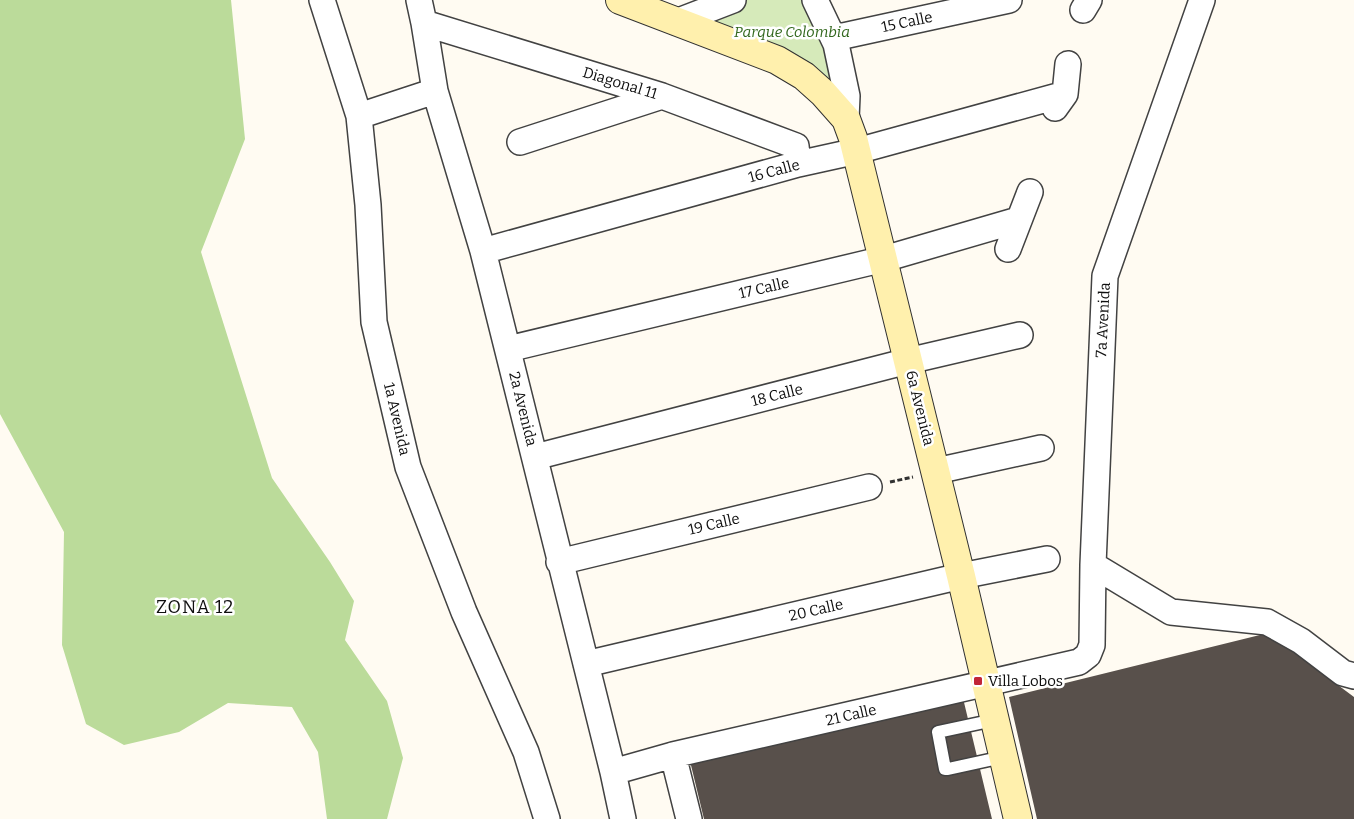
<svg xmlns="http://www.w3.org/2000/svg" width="1354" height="819" viewBox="0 0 1354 819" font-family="Bitter,serif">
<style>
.green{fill:#d6eaba}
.forest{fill:#bbdb9a}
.building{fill:#58504b}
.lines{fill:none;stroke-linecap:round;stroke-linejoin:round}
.service-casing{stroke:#424242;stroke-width:15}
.minor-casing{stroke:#424242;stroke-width:28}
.secondary-casing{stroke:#313131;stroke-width:30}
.path{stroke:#313131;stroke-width:3;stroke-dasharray:5 2.5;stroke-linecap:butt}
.service{stroke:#fff;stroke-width:12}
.minor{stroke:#fff;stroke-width:25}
.secondary{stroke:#fff0ad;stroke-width:28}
.poi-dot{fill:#c12637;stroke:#fff;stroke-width:2}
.labels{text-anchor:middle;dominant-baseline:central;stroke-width:5;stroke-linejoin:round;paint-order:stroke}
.street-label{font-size:15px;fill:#0f0f0f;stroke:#fff}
.park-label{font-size:15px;font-style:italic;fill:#33681e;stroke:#fff}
.poi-label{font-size:15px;fill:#0f0f0f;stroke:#fff;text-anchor:start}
.quarter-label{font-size:18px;letter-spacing:1px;fill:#0f0f0f;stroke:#fff}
</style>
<rect width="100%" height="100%" fill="#fffbf2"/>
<path class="green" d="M738 0H815L846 91 681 24Z"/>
<path class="forest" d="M0 0H231L245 139 201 252 272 478 330 562 354 601 345 640 387 701 403 758 387 819H327L318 752 292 707 228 703 179 732 124 745 86 724 62 645 64 532 0 414Z"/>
<path class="building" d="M1268 633 1354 697V819H1037L1009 697Z
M962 694 992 819H704L690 761Z"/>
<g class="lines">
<defs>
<path id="service" d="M994 720 938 732 945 769H948L1003 757"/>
<path id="minor" d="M322 0 359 116 368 205 374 322 408 467 464 612 526 752 547 819
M419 0 424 23 435 91 483 251 613 772 623 819
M815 0 836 44 847 96 846 119
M1083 10 1089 0
M676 22 733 0
M424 23 662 96 796 146 798 164
M834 38 1009 0
M1055 108 1065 94 1068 64
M359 116 435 91
M520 142 662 96
M1008 249 1030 192
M483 251 798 164 857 151 1065 94
M508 349 884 259 1018 220
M535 457 908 361 1020 335
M936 471 1041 448
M559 562 869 487
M1093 565 1171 612 1267 622 1301 641 1343 673 1354 676
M586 664 961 576 1047 559
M673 755 689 819
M613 772 673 755 1079 662 1088 655 1092 645 1093 565 1105 276 1202 0"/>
<path id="secondary" d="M620 0 777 60 804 76 823 93 846 119 853 138 961 576 1018 819"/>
</defs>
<use href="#service" class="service-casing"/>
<use href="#minor" class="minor-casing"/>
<use href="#secondary" class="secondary-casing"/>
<path class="path" d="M890 482 913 477"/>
<use href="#service" class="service"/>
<use href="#minor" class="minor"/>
<use href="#secondary" class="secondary"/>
</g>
<rect class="poi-dot" x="973" y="676" width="10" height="10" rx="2.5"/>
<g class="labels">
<g class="street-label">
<text transform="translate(907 22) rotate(-12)">15 Calle</text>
<text transform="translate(620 83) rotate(17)">Diagonal 11</text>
<text transform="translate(774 171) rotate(-15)">16 Calle</text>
<text transform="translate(764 288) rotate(-13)">17 Calle</text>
<text transform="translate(1103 320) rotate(-87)">7a Avenida</text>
<text transform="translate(777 395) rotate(-14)">18 Calle</text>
<text transform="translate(920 408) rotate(76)">6a Avenida</text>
<text transform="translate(523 409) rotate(76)">2a Avenida</text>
<text transform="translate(397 419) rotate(77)">1a Avenida</text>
<text transform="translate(714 524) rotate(-13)">19 Calle</text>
<text transform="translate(816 610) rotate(-13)">20 Calle</text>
<text transform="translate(851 715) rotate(-13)">21 Calle</text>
</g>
<g class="park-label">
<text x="792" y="32">Parque Colombia</text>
</g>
<g class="poi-label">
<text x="988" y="681">Villa Lobos</text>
</g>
<g class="quarter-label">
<text x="195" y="607">ZONA 12</text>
</g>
</g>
</svg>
